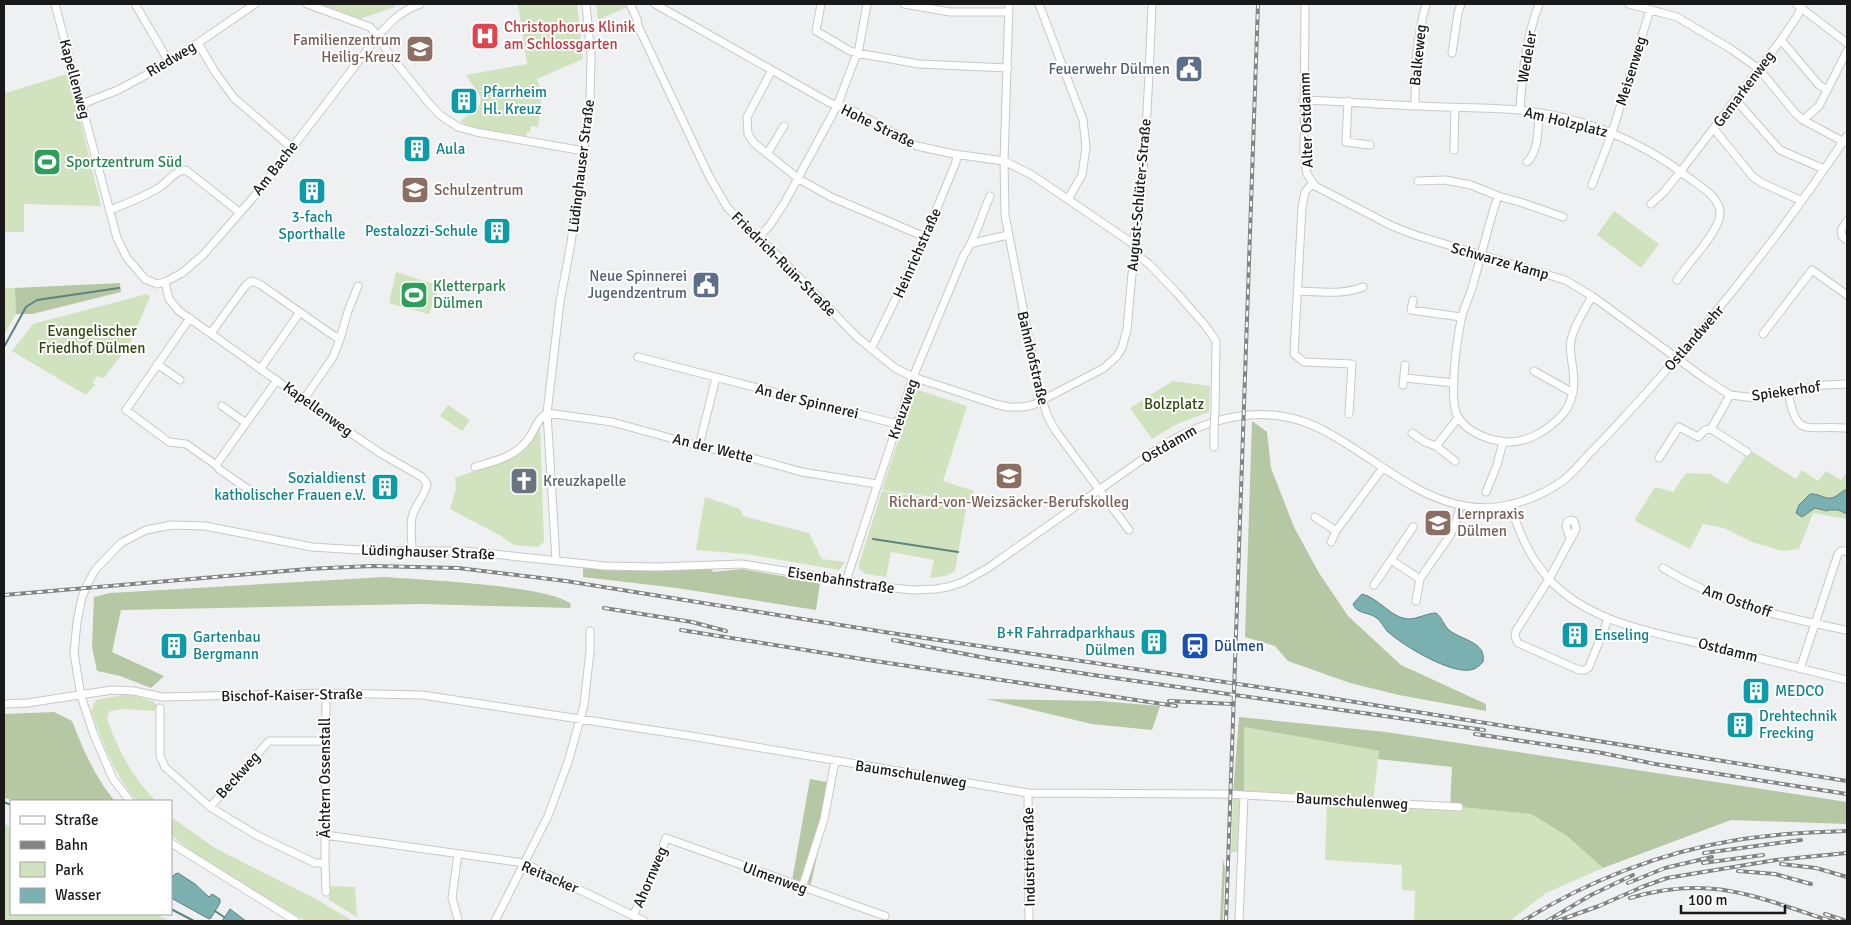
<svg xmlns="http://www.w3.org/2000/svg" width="1851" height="925" viewBox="0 0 1851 925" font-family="Signika,sans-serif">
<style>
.green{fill:#d0e3be}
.forest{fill:#b5c8a3}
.water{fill:#7bb0b0;stroke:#5e8383}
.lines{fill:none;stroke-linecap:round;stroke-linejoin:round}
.stream{stroke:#5e8383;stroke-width:2}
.minor-casing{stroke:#c8c8cb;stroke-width:9}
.minor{stroke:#fff;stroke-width:7}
.rail-casing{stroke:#838485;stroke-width:4}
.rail{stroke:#fff;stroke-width:2;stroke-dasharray:5.5;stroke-linecap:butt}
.minor-bridge-casing{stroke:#c8c8cb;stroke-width:9;stroke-linecap:butt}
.minor-bridge{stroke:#fff;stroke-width:7}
.labels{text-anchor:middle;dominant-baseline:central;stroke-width:4;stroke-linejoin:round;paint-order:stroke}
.health-label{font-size:15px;fill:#be3a42;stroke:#fff;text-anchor:start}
.education-label{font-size:15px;fill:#785e54;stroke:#fff;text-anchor:start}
.street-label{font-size:15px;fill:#19191a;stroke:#fff}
.service-label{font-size:15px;fill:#4e5e75;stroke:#fff;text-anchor:end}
.culture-label{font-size:15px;fill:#0d838f;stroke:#fff;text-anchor:start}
.leisure-label{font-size:15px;fill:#27864d;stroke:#fff;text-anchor:start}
.park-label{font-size:15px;fill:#30470f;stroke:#fff}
.worship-label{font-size:15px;fill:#5b616d;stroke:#fff;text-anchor:start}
.transit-label{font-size:15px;fill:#164399;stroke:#fff;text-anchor:start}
</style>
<rect width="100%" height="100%" fill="#eff0f2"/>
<path class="green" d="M316 4H395V7L360 19H355Z
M518 4H577L583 59 537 79 542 94 538 127 531 126 530 132H527L526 136 470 127 460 121 479 107 481 98 466 75 527 64Z
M596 4H625L627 7 598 20Z
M67 74 80 119 101 206 24 204V232H4V89L6 93Z
M1614 211 1659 244 1641 268 1597 235Z
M396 272 440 286 429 314 389 303Z
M4 288H15L16 314 4 335Z
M147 294 150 297 129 345 104 378 97 376 93 382 95 385 86 395 12 351 33 324Z
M1173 381 1210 386 1209 412 1177 424 1152 439 1130 408Z
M915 389 967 406 943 481 974 491 970 502 882 490Z
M448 405 470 420 462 431 440 416Z
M540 424 544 542 538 547 514 545 501 536 450 509 456 489 455 478 508 459Z
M1753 452 1796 479 1802 470 1818 481 1826 471 1841 480 1847 472V519L1813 513 1799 549 1783 551 1752 542 1724 528 1703 524 1690 549 1637 522 1635 519 1655 487 1673 492 1686 473 1710 474 1727 484 1747 454Z
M882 491 967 503 955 571 945 576 930 578 934 560 891 552 886 577 866 574 859 569V564Z
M705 497 740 509 743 516 809 533 822 559 845 562 839 570 746 554 696 550Z
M128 694 153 701 156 704 157 708 154 711 124 709 110 711 107 718C119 752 131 775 156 801H137C113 773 104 745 91 711L96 700Z
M1244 727 1379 751 1373 803 1450 806 1531 814 1567 836 1603 868 1546 893 1510 921H1414L1415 891 1402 890V865L1325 860 1327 800 1244 795 1242 852H1231L1233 794 1244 795Z
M171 817 215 848 314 898 353 921H306L209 865 171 835Z
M4 823 11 828V914H156L169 921H4Z
M328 886 355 887 357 917 329 900Z"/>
<path class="forest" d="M120 283 121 292 32 314H16L15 288Z
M1252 421 1267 432 1271 468 1294 527 1319 573 1348 616 1401 665 1486 704V711L1399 695 1350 683 1288 661 1275 646 1245 637Z
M583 564 710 565 713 572 742 569 820 583 816 610 677 588 583 577Z
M385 577C419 580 550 585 571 604L570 608 420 604 121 610 112 652 164 676 151 688 120 676 97 671 92 647 94 597 110 593Z
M987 699 1100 701 1160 706 1152 730 1092 724Z
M54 712 72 721C83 749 95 778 115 801H19L4 798V714Z
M1239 717 1386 732 1847 802V824L1731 820 1603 868 1567 836 1531 814 1450 806 1452 767 1378 759 1379 751 1244 727V795L1233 794Z
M810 779 833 783 810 888 792 881Z
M1223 859 1225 868 1223 921H1220Z"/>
<path class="water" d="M1845 490 1847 491V514L1838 510H1829L1827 511 1815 508 1802 517 1796 513 1799 505 1810 494C1818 493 1824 499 1831 498 1835 498 1841 492 1845 490Z
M1362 594C1379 598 1391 618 1408 619 1418 619 1427 613 1436 613 1442 617 1443 624 1448 629 1459 640 1487 641 1483 662 1481 664 1477 668 1474 669 1454 677 1402 645 1387 631 1384 627 1381 622 1378 619 1369 611 1357 615 1353 604Z
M178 873 195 884 209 897 212 894 220 899V903L211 918 209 919 171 898V878L175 874Z
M230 909 246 921H222Z"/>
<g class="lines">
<path class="stream" d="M4 347 26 307 37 300 119 288
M873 539 958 552
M4 802 11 805
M171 909 194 921
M215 911 224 917"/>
<defs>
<path id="minor" d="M55 4 117 238 127 258 145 279 157 284 165 282 182 273 203 255 258 192 378 36C392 20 400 12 420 4
M135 4 168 60
M307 4 370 27 378 36 389 54 427 101 440 115 458 127 476 132 584 151
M630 4 637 19 638 26 709 176 727 207 738 219 778 256 857 337 895 368 913 377 995 404 1008 407H1023L1033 405 1104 368 1117 356 1122 348 1127 329 1132 274 1137 255 1132 243C1142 215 1142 186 1144 156 1148 106 1150 55 1152 4
M655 4 830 103 848 108 917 146 954 154 1004 161 1032 175 1132 243
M821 4 816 31 850 51 857 53 919 64 1008 68
M904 4 950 12H1008
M1009 4 1004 161 1005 215 1038 386 1047 415 1055 430 1129 530
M1039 4 1083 120 1086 147 1082 175 1068 199
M1305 4 1304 156 1307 174 1315 186 1392 226 1415 235 1565 280 1592 296 1704 378 1730 395 1756 398 1824 385 1847 384
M1629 4 1677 17 1731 49 1759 69 1795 113 1803 120 1844 142
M1796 4 1847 43
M1781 40 1819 85 1827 90
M198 43 215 72 234 98 291 147
M1452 53 1458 13 1461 4
M772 70 747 117 748 134 754 143 799 179 831 197 925 237
M1735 99 1780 150 1824 169
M1303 100C1342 101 1381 105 1420 106 1453 108 1486 107 1519 110 1580 116 1641 140 1689 178 1700 186 1721 198 1720 214 1719 232 1688 263 1677 280
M1348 101 1346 142 1370 145
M82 104 118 90 146 75 198 43 255 4
M1415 106C1415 69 1416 40 1426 4
M1520 110C1522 74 1526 38 1539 4
M1803 120 1819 106 1847 51
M1714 129 1753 177 1762 183 1802 201
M1454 150 1455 108
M767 154 784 126
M1527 162C1539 151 1538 128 1539 114
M1418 181 1445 180 1471 185 1498 196 1523 203 1563 217
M1312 184 1305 192 1302 207 1294 354 1304 362 1352 364 1349 414
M1592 185 1612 133 1650 10
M1498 196C1488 226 1481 257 1472 288 1469 298 1463 309 1461 320 1457 340 1448 401 1458 417 1467 431 1485 439 1500 441 1523 446 1548 431 1563 414 1573 402 1575 385 1573 370 1572 361 1569 350 1571 340 1574 325 1585 310 1592 296
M1651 204 1664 192 1681 171 1781 40 1798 15 1802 4
M110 210C128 203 144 197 160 187 168 181 176 170 186 170L239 212
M1847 221 1841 230 1842 236 1847 240
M759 237 770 225 785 202 837 106 859 48 867 4
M973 243 1008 235
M1137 255 1149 264 1176 292 1204 324 1216 341 1215 411
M165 282 169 299 179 311 342 427 380 453 422 477 427 484C425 496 415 505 412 517 410 527 412 539 412 550
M1298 291C1320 292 1343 295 1363 287
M1413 300 1411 310 1461 317
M190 318 126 410 169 442 186 444 216 465 277 380
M211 333 246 285 252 281 261 285 334 336 340 339 333 357 304 399
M1763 334 1812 270 1847 295
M340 339 348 311 358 286
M871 349 920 249 956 162 957 154
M638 357 897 424
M157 364 180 380
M261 368 300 312
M1534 371 1573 393
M1405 378 1454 383
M1403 385 1405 365
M1788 391C1796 439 1805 425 1845 428
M1730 395 1711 429 1747 452
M222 406 246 423
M547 413 612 422 710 449 723 450 802 472 877 484
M1412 433 1425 442 1436 446 1458 418
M699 446 716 378
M1436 446 1455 461
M1214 447V430
M1659 458 1679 427 1698 437 1705 430 1711 429
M216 465 219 469 249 490
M475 467C495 461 516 457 529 438 535 429 538 418 547 413
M1486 492 1497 465 1503 442
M1510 505C1519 532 1529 556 1548 578 1589 624 1658 633 1714 647 1759 658 1803 669 1847 680
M1315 517 1336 531 1382 469
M1570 538 1566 526 1567 522 1571 520 1574 521 1576 529 1549 579 1516 631 1515 637 1518 643 1579 670H1585L1589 667 1608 619
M1331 542 1336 531
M556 560 547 413 560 302 571 243 590 104 591 56 586 4
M1391 560 1413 527
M1663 568C1723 605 1778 616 1845 630
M846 581 913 377 964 255C975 240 982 214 990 196
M1374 585 1391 560 1420 579
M1416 601 1420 579 1451 534 1456 522 1460 506
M1800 669 1838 554 1841 551H1847
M4 704 27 703 112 690 134 691 162 697 326 693 422 695 691 736 1028 793 1225 794 1459 807
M160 708V756L165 767 210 807 258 836 315 863H325L326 693
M1028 793 1029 921
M130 801 113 779 94 735 81 696 74 653 77 622 82 597 89 581 96 569 121 543 146 530 172 525 205 526 312 547 360 550 465 551 605 566 657 567 742 564 884 587 912 590 935 589 948 587 963 582 988 568 1160 447C1214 414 1274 400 1332 435 1360 451 1386 471 1414 487 1443 503 1475 513 1508 505 1527 501 1545 493 1561 482 1573 474 1582 461 1592 451 1608 435 1623 418 1638 402 1714 318 1784 230 1847 136
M210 807 269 741H324
M325 835 524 863 644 921
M171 843 296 921
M458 854 452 898 458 919
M325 863 326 892
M802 888 824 819 835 761
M633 916 653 874 666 838 885 916
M495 921 548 816 568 762 584 705 590 651V631
M1239 921 1244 795"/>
</defs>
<use href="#minor" class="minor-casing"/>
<use href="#minor" class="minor"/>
<defs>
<path id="rail" d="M4 595 308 569 372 566 458 568 566 581 884 632 1299 693 1847 781
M604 608 692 622 726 631
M681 630 868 660 1176 706
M893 640 991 659 1093 675 1484 730
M1169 701 1232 704
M1475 734 1602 753 1655 764 1847 794
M1704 853 1801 840
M1703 863 1763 855
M1781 864 1816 868 1847 877
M1738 871 1775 874 1811 884
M1628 883 1665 868 1712 857
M1630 898C1710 874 1756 897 1831 921
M1825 914 1846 921
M1226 921 1258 4
M1523 921C1587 881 1662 852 1737 840 1773 834 1810 832 1847 831
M1547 921 1591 895 1633 875
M1557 921 1599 906 1642 887 1667 878 1776 860 1847 853"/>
</defs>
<use href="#rail" class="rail-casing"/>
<use href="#rail" class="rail"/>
<defs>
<path id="minor-bridge" d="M1214 430 1215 411"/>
</defs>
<use href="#minor-bridge" class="minor-bridge-casing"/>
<use href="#minor-bridge" class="minor-bridge"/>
</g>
<defs>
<symbol id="hospital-square" viewBox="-11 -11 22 22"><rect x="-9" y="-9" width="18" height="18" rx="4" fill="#e0444e" stroke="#fff"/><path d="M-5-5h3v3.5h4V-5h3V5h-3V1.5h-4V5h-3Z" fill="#fff"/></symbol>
<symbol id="school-square" viewBox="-11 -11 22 22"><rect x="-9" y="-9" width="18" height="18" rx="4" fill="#8d6e63" stroke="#fff"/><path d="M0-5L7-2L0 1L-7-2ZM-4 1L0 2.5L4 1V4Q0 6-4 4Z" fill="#fff"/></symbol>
<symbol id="civic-square" viewBox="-11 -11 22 22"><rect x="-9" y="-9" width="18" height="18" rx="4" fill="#5c6f8a" stroke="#fff"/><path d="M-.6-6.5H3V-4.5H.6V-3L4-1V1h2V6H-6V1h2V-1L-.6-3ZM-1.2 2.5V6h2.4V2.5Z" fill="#fff"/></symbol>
<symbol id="building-square" viewBox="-11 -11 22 22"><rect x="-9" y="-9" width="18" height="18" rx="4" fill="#0f9aa8" stroke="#fff"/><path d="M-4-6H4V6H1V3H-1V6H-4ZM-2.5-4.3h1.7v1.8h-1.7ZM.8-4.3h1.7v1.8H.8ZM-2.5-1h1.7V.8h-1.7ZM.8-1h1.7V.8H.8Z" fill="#fff"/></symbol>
<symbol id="stadium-square" viewBox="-11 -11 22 22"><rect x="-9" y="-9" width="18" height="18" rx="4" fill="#2e9e5b" stroke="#fff"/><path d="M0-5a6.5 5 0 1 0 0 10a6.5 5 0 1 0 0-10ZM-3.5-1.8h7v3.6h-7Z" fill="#fff"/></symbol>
<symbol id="church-square" viewBox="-11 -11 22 22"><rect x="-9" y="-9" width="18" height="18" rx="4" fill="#6b7280" stroke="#fff"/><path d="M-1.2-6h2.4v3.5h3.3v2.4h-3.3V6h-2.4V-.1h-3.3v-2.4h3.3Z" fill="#fff"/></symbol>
<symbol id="station-square" viewBox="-11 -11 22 22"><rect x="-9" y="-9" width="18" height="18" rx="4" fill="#1a4fb4" stroke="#fff"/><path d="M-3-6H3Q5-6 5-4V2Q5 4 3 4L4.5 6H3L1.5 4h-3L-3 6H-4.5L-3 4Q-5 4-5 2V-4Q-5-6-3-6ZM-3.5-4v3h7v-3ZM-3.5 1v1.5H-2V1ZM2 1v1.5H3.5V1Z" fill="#fff"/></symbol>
</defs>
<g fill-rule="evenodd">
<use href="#hospital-square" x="469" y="20" width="32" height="32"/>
<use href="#school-square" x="404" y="33" width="32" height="32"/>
<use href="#civic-square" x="1173" y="53" width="32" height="32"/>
<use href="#building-square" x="448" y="85" width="32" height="32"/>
<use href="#building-square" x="401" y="133" width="32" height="32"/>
<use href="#stadium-square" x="31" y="146" width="32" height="32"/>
<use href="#school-square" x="399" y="174" width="32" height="32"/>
<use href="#building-square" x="296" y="175" width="32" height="32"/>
<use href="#building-square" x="481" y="215" width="32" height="32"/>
<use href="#civic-square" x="690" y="269" width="32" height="32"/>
<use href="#stadium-square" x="398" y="279" width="32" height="32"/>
<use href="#school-square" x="993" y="460" width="32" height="32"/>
<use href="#church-square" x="508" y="465" width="32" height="32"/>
<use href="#building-square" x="369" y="471" width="32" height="32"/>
<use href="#school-square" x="1422" y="507" width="32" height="32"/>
<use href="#building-square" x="1559" y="619" width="32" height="32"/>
<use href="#building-square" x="1138" y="626" width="32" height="32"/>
<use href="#building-square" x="158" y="630" width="32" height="32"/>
<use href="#station-square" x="1179" y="630" width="32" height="32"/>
<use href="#building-square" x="1740" y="675" width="32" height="32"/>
<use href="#building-square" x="1724" y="709" width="32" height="32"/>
</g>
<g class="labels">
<g class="health-label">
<text x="504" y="27">Christophorus Klinik<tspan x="504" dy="17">am Schlossgarten</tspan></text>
</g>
<g class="education-label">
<text x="401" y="40" text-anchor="end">Familienzentrum<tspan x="401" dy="17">Heilig-Kreuz</tspan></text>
<text x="434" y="190">Schulzentrum</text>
<text x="1009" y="502" text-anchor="middle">Richard-von-Weizsäcker-Berufskolleg</text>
<text x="1457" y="514">Lernpraxis<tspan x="1457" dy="17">Dülmen</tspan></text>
</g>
<g class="street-label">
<text transform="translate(1418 55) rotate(-84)">Balkeweg</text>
<text transform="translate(1527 57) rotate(-80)">Wedeler</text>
<text transform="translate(171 59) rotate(-31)">Riedweg</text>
<text transform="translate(1631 71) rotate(-73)">Meisenweg</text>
<text transform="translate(75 79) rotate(75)">Kapellenweg</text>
<text transform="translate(1744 89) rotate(-53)">Gemarkenweg</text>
<text transform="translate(1306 120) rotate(-92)">Alter Ostdamm</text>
<text transform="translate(1566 122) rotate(14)">Am Holzplatz</text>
<text transform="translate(878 126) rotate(26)">Hohe Straße</text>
<text transform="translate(581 166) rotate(-83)">Lüdinghauser Straße</text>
<text transform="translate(275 168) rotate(-52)">Am Bache</text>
<text transform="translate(1139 195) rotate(-85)">August-Schlüter-Straße</text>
<text transform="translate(917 253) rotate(-66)">Heinrichstraße</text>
<text transform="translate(1500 261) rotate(16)">Schwarze Kamp</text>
<text transform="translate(784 264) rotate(45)">Friedrich-Ruin-Straße</text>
<text transform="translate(1694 338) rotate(-49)">Ostlandwehr</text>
<text transform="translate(1033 358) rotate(77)">Bahnhofstraße</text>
<text transform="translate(1786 391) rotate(-8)">Spiekerhof</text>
<text transform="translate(807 401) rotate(14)">An der Spinnerei</text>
<text transform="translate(318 409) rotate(36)">Kapellenweg</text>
<text transform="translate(903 409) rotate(-71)">Kreuzweg</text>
<text transform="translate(1169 444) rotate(-30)">Ostdamm</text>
<text transform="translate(713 448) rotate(14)">An der Wette</text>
<text transform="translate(428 552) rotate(2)">Lüdinghauser Straße</text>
<text transform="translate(841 580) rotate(9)">Eisenbahnstraße</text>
<text transform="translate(1737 601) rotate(19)">Am Osthoff</text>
<text transform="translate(1728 650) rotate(14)">Ostdamm</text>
<text transform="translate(292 695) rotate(-1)">Bischof-Kaiser-Straße</text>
<text transform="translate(911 774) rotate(9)">Baumschulenweg</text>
<text transform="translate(238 775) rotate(-48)">Beckweg</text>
<text transform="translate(325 778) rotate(-90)">Ächtern Ossenstall</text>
<text transform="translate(1352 801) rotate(3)">Baumschulenweg</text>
<text transform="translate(1029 857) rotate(-91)">Industriestraße</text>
<text transform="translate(550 877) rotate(23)">Reitacker</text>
<text transform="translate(650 877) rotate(-67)">Ahornweg</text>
<text transform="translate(775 878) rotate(20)">Ulmenweg</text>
</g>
<g class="service-label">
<text x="1170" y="69">Feuerwehr Dülmen</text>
<text x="687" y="276">Neue Spinnerei<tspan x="687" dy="17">Jugendzentrum</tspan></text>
</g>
<g class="culture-label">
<text x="483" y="92">Pfarrheim<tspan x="483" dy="17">Hl. Kreuz</tspan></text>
<text x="436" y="149">Aula</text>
<text x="312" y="217" text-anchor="middle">3-fach<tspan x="312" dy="17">Sporthalle</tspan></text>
<text x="478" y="231" text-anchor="end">Pestalozzi-Schule</text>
<text x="366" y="478" text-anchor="end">Sozialdienst<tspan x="366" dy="17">katholischer Frauen e.V.</tspan></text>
<text x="1135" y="633" text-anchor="end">B+R Fahrradparkhaus<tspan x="1135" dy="17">Dülmen</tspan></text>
<text x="1594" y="635">Enseling</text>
<text x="193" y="637">Gartenbau<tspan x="193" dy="17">Bergmann</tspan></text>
<text x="1775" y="691">MEDCO</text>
<text x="1759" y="716">Drehtechnik<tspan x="1759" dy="17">Frecking</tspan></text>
</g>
<g class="leisure-label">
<text x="66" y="162">Sportzentrum Süd</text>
<text x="433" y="286">Kletterpark<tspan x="433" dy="17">Dülmen</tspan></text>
</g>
<g class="park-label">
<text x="92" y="331">Evangelischer<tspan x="92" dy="17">Friedhof Dülmen</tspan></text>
<text x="1174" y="404">Bolzplatz</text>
</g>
<g class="worship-label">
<text x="543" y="481">Kreuzkapelle</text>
</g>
<g class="transit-label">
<text x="1214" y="646">Dülmen</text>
</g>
</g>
<rect width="1851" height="925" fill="none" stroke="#19191a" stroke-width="10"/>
<rect x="10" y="800" width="162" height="115" fill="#ffffff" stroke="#a3a3a3"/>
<rect x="20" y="816" width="25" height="8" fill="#ffffff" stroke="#a3a3a3"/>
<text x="55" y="825" font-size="15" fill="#19191a">Straße</text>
<rect x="20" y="841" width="25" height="8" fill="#838485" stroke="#a3a3a3"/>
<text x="55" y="850" font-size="15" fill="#19191a">Bahn</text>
<rect x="20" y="862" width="25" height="15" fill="#d0e3be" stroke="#a3a3a3"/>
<text x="55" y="875" font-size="15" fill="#19191a">Park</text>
<rect x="20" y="888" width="25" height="15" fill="#7bb0b0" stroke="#a3a3a3"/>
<text x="55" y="900" font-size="15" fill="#19191a">Wasser</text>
<path d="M1681 905v8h104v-8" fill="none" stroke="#19191a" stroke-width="2.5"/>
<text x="1688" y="905" font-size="15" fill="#19191a" stroke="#ffffff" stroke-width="4" paint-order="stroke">100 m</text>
</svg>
